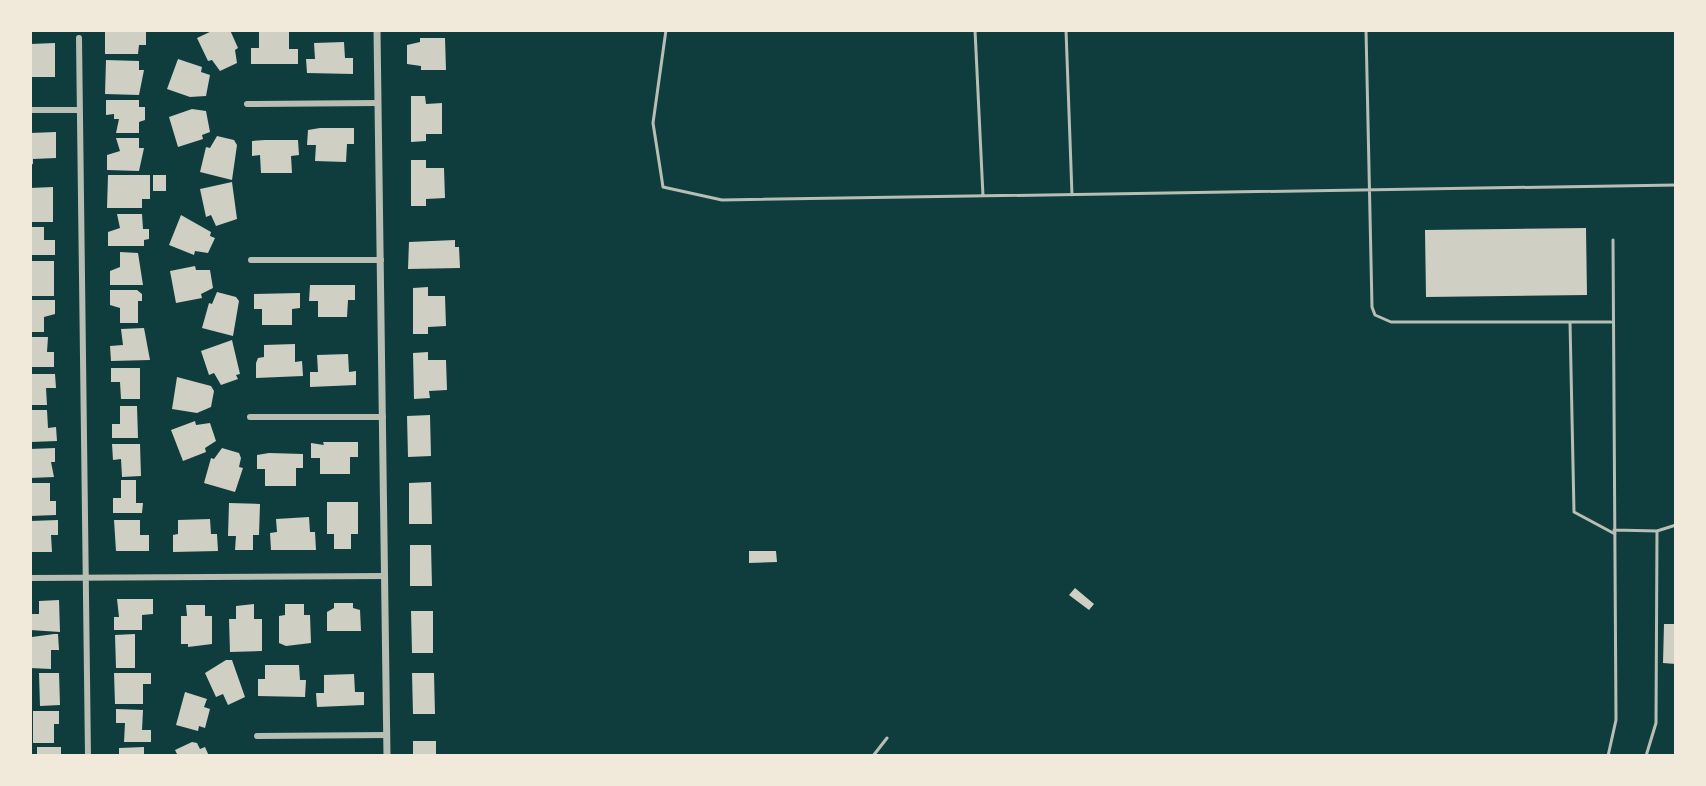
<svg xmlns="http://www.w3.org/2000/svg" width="1706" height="786" viewBox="0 0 1706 786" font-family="Lato,sans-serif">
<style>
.building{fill:#cfcfc3}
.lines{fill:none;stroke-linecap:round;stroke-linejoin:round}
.service{stroke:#b8beb3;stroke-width:3}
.minor{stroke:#b8beb3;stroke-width:6}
.tertiary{stroke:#b8beb3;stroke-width:7}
</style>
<rect width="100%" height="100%" fill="#0f3d3e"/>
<path class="building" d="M105 30 146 32V45H139L138 54H105Z
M214 30H230L238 48 235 50 237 63 220 71 212 60 208 61 197 38Z
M259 32H289V49H298V64H251V48H259Z
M420 38H445L446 70H421V66L407 64V45L420 42Z
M344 42 345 58H353V74L307 73 306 59H315L314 43Z
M55 43V77H30V44Z
M178 59 202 67 201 72 210 75 206 96 190 97 167 89Z
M106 60 139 61V70H144L139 95 105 94Z
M411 96H425L426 104 442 103V134H426V141L411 142Z
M106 100H139V107H145V120L139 122V133H116L119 119H114V114L106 115Z
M192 109 206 111 210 132 202 135 203 139 178 147 169 117Z
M320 128H354V144H347L346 162 315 161 316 145H307L308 130Z
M56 132V158L33 159V164L30 165V133Z
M217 136 234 140 237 145 232 180 200 172 206 147 210 148Z
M116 138H139V148H144L139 171 107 170V155L120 151Z
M265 140H298L299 155 291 156 292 173H261L260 155 252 156V141Z
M411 160H426V168H444L445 198 426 199V206H411Z
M108 175H150V199H142V208H107Z
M153 175H166V191H153Z
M232 182 237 219 216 226 211 215 206 217 200 189Z
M53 187V222H30V188Z
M117 214H142L143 229H149V239L144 240V246H108V232L120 228Z
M181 215 211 232 210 236 215 238 208 253 195 251 194 255 169 245Z
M30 227H44V240H55V255H30Z
M1586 228 1587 295 1426 297 1425 230Z
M455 240V247H459L460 268 408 269 409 242Z
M120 252 138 253 143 285H110V271L120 267Z
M30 261H54V296H30Z
M195 266 196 270H210L213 288 201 294 202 298 176 303 170 271Z
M310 285H355V300H348L347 317H318V301H309Z
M428 287V296H445L446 326 428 327V334H413V288Z
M110 290H137L142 294V301H138V323H120V308L110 305Z
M217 292 236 297 239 301 233 336 202 328 209 303 212 304Z
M300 293V308L292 309V325H262V309H254V294Z
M30 300H55V314L44 317V332H30Z
M144 328 150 360 111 361 110 346 123 345 121 329Z
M30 337H48L47 352H54V367H30Z
M232 340 240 374 236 375 238 379 221 385 214 373 209 375 201 351Z
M295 344V362L302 361 303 376 256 378V363L258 358 264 357V345Z
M428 352V360H446L447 390 429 391 430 398 414 399 413 353Z
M348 354 349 372 356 371V385L310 387V372H318L317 355Z
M111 368H140V399H121L120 382H111Z
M30 374H55L56 388H46L47 405H30Z
M177 377 211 386 214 391 211 407 197 413 172 409Z
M120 406H137L138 438H112V424H120Z
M30 410H47L48 428 56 427 57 441 30 442Z
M430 415 431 456 408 457 407 416Z
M195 421 196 425 210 423 216 441 205 448 206 452 183 461 171 430Z
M323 442H358V457H350V474H320V458H311V443L324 445Z
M112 444H140L141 476 122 477 121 459 113 460Z
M55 448V462H51L54 477 30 478V449Z
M222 448 239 453 241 458 239 467 243 468 235 492 204 483 211 458 214 459Z
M269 453 303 454V468H296V486H265V469H257V455Z
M121 480H136V503H143L142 513H113V498H121Z
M431 482 432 524H409V483Z
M32 483H50V501H56V515L30 516Z
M327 502H358V534H351V549H334V534H327Z
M229 503 260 504 259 535H253V550H235L236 536H228Z
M309 517 310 532H315L316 550H271L270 533 277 532 276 519Z
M210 519 211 534H217L218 551 173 552V535L178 534V520Z
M58 520V535H51L52 552H30V521Z
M114 520H140V535H149V551H116Z
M410 545H431L432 586H410Z
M749 551H776L777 562 749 563Z
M1075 588 1094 604 1089 610 1069 595Z
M117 599H153V614L142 615V630H114V617H119Z
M59 600 60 632 30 630V614H39V601Z
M334 603H353V608L360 610 361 631H327V612L334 608Z
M254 604V619H262V651L230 652 229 619H236V606Z
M285 604H304V615H310L311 643 286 646 279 643V616L285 615Z
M186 605H205V616H212V644L188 647V644H181V616H187Z
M411 611H433V653H412Z
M1664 624H1676V664L1663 663Z
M54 634H58L59 650H51V669L30 668 32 637Z
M135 634V668H116L115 635Z
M226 660H232L245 697 228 705 223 694 216 697 205 673Z
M265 665H299L300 680H306L305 697 258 696V679H265Z
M39 673H59L60 705 40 706Z
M114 673H151V684H143V704H115Z
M412 673H434L435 714H413Z
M354 674 355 692H364V705L317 707 316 693H324V675Z
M185 692 207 699 204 707 210 709 205 728 199 726 198 731 176 725Z
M116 709 143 710 142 730H151V742H124L125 723H116Z
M33 711H59V724H54V743H33Z
M413 741H436V756H413Z
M192 742 197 743 200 749 205 747 209 756H178L175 750Z
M37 747H61V756H37Z
M144 747V756H119V748Z"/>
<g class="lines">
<path class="service" d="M666 30 653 123 663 187 722 200 1676 185
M975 30 983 196
M1066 30 1072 195
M1366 30 1372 307 1375 315 1391 322H1570
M1611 322H1570L1574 512 1615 534
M1614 530 1657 531
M873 756 887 738
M1608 756 1616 720 1613 240
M1646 756 1656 723 1657 531 1676 525"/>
<path class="minor" d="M79 38 88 756
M247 104 378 103
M30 110H79
M251 260H381
M250 417H383
M30 578 385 576
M257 736 387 735"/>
<path class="tertiary" d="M377 30 387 756"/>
</g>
<rect width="1706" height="786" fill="none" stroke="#f1e9da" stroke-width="64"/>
</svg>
